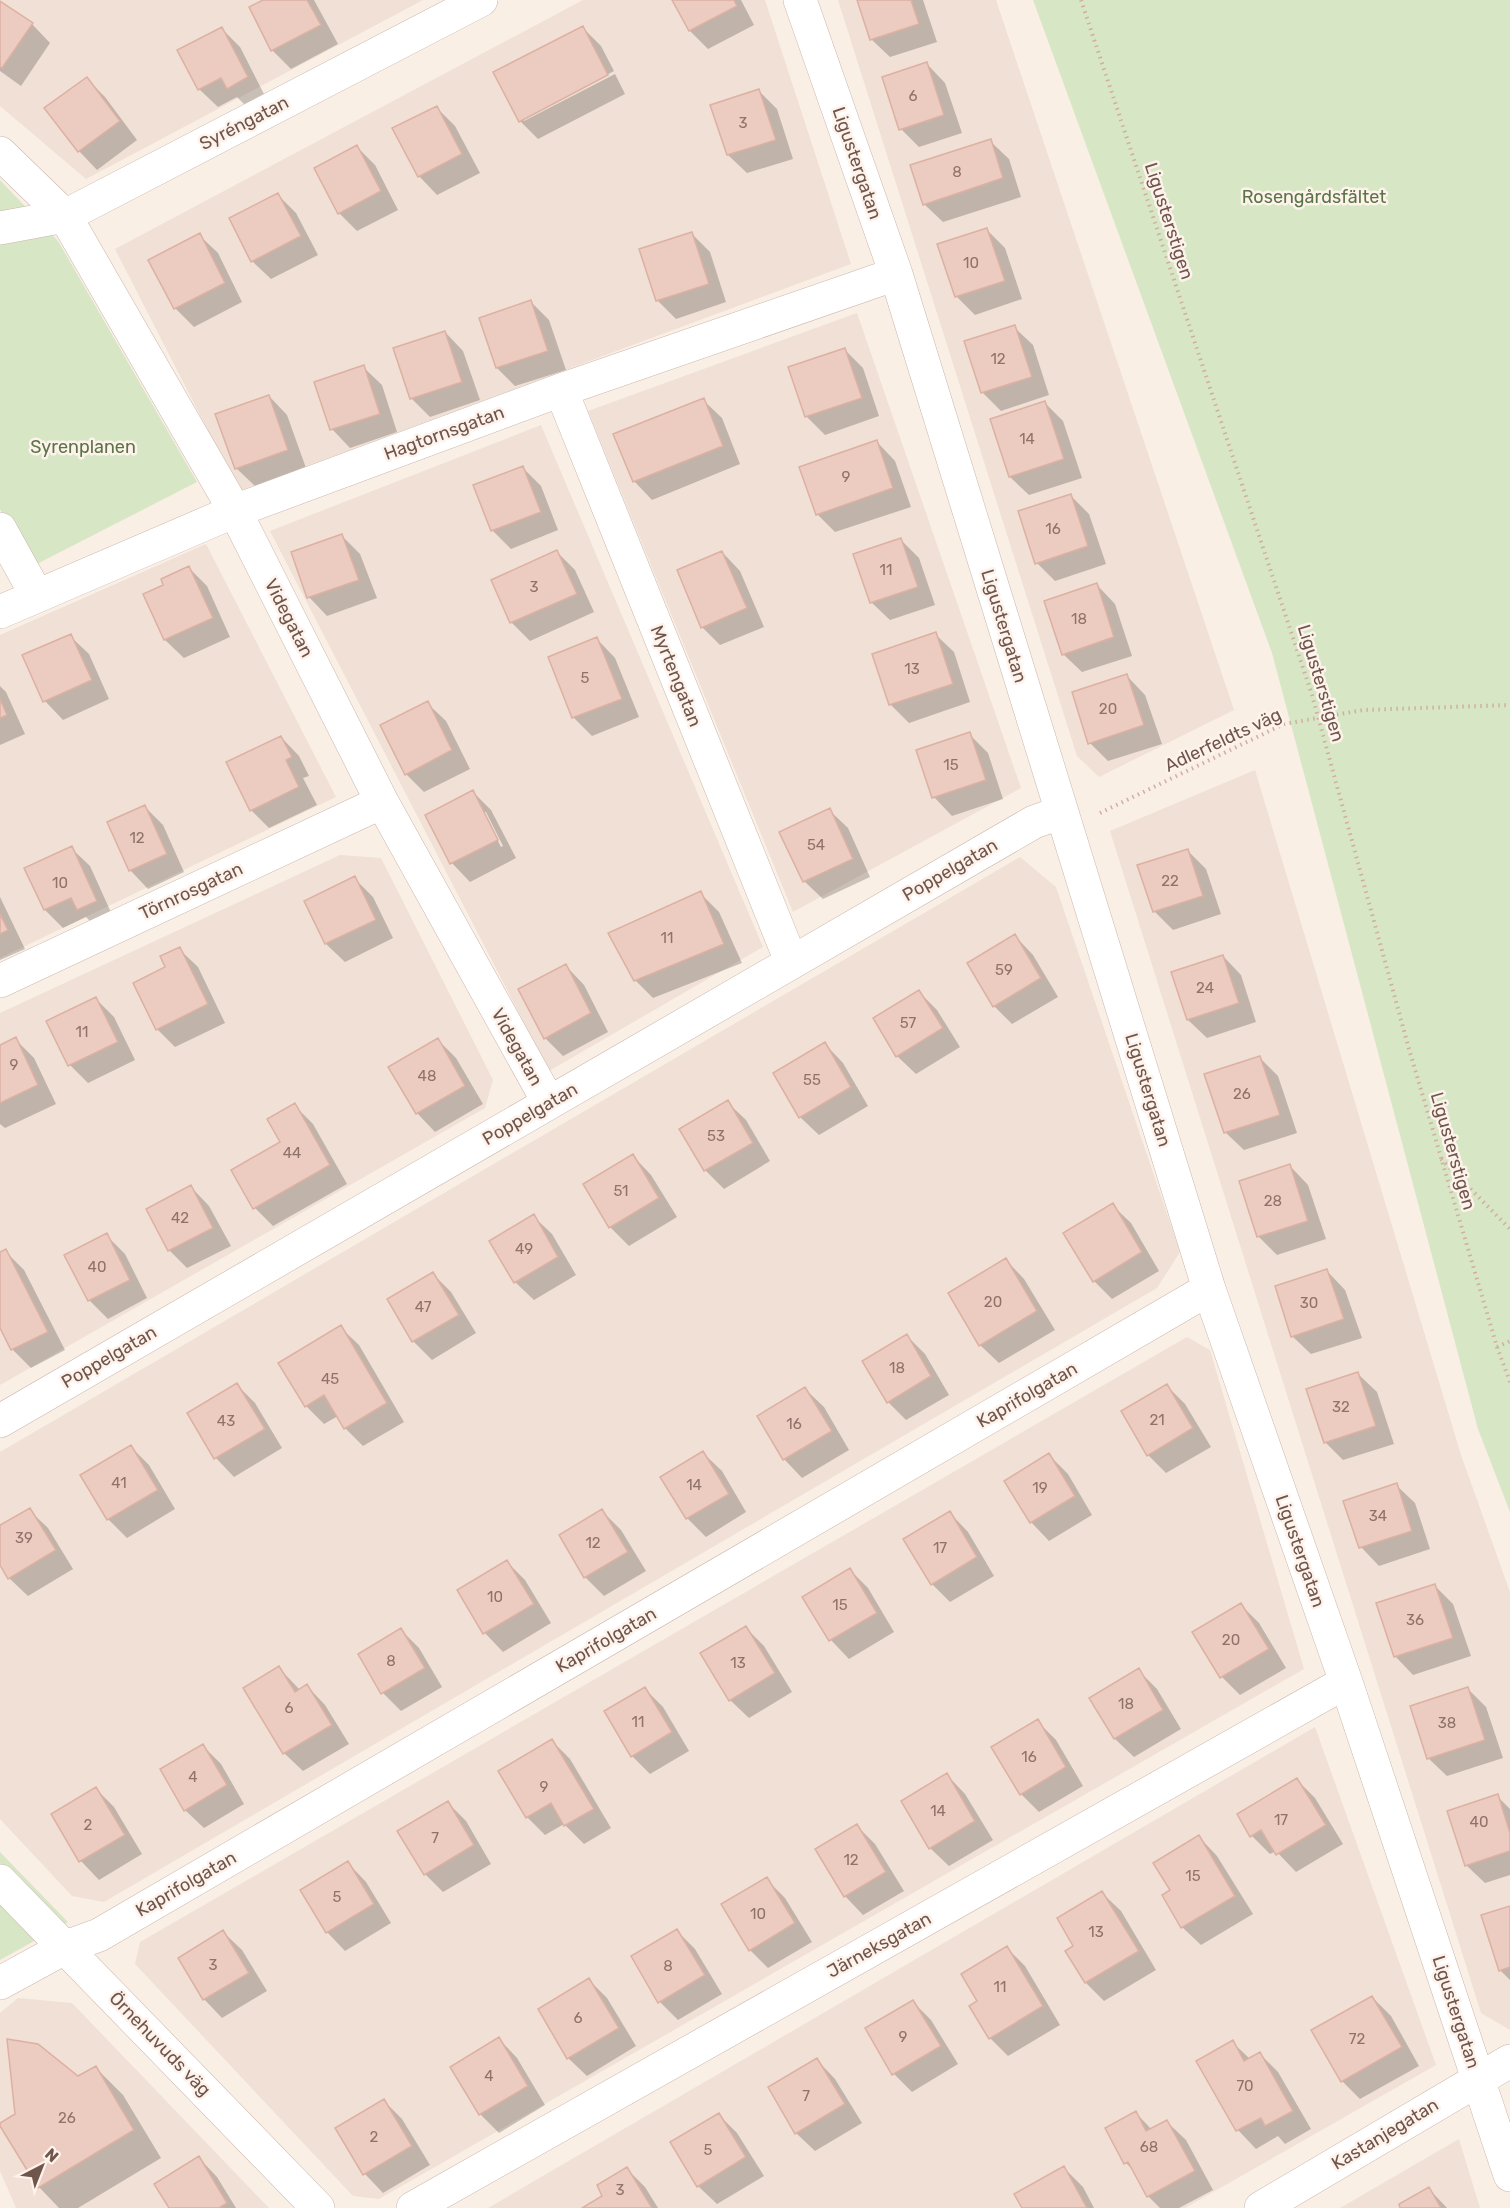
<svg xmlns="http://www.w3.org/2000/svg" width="1510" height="2208" viewBox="0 0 1510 2208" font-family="Rubik,sans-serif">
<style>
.residential{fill:#f0e0d5}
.green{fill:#d7e6c5}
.shadow{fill:#0003;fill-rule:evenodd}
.building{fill:#eccbc0;stroke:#ddb0a2;stroke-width:1.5}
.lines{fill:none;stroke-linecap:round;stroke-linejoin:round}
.minor-casing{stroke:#cab6ad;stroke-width:34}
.path{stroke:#d1aea3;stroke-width:4;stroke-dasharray:1.5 4.5;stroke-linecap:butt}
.minor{stroke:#fff;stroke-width:33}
.labels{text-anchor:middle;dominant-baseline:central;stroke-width:5;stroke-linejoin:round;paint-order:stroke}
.number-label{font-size:15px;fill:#8f726a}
.street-label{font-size:18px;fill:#70554d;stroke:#fdf3eb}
.park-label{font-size:18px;fill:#5b7447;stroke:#fdf3eb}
</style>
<rect width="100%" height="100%" fill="#faefe5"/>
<path class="residential" d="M0 0H423L86 179 0 106Z
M583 0H765L851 264 239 491 115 249Z
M838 0H996L1234 710 1099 777 1077 756Z
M857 313 1021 788 793 912 588 411Z
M541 425 763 947 549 1071 270 531Z
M206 544 336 797 0 958V635Z
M1255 770 1461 1455 1510 1592V2030L1481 2013 1110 831Z
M340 855 381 858 493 1080 485 1108 0 1385V1013Z
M1020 857 1056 887 1180 1252 1157 1288 104 1902 72 1896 0 1819V1452Z
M1187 1337 1210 1350 1304 1669 379 2199 353 2196 135 1964 140 1942Z
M1315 1727 1436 2065 1185 2208H488Z
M18 1998 72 2003 269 2208H16L0 2171V2013Z
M1459 2139 1480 2208H1340Z"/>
<path class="green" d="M1033 0H1510V1512L1478 1429 1272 653Z
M0 180 58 241 197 482 29 568 0 509Z
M0 1852 68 1922 0 1960Z"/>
<path class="shadow" d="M266 0H314L338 44 291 69 272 50 251 8Z
M674 0H741L754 25 708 49 690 31Z
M859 0H923L937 42 890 57 871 39Z
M0 3 32 24 50 43 21 86 0 71Z
M582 27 601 46 614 71 524 117V121L615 74 625 94 538 139 520 121Z
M222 29 240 47 265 96 246 106 237 97 218 107 199 89Z
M927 64 945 83 962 133 919 147 901 129Z
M87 79 105 97 137 140 97 170 79 151Z
M759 91 777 109 793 159 747 173 728 155Z
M436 107 455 126 480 173 437 195 419 176Z
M990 141 1009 159 1021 197 943 222 924 204Z
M357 147 375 165 398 210 357 231 339 213Z
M278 195 296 213 318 255 271 279 252 261Z
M987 230 1005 248 1022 299 975 315 956 296Z
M691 233 710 252 726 302 676 319 657 300Z
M199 235 218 253 242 302 194 327 175 308Z
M531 302 549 320 566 370 515 386 497 368Z
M1014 327 1033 345 1049 395 1001 411 982 392Z
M445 332 463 351 480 400 430 417 411 398Z
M844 349 863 368 879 416 825 435 806 416Z
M363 367 382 385 397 432 350 448 332 429Z
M269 396 287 415 306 468 255 486 236 468Z
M703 400 722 418 740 464 652 500 634 481Z
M1045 403 1063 421 1082 478 1029 495 1010 477 992 420Z
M877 442 895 461 911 507 835 532 817 514Z
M522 467 541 486 558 530 511 549 493 531 475 486Z
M1071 496 1089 514 1106 564 1055 581 1037 563Z
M342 536 360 554 377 598 327 616 309 597 293 553Z
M901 540 919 558 935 605 890 620 871 602Z
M557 552 575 570 594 612 530 641 512 623 493 580Z
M722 552 740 571 764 627 720 645 702 627Z
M189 568 207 586 230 637 184 658 165 640 145 594 165 586Z
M1097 585 1115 604 1132 656 1082 672 1063 654Z
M935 634 954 652 970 702 909 723 890 704Z
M70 636 89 654 109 699 63 720 45 701 24 656Z
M597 639 615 658 639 717 592 736 574 718 550 658Z
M1127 676 1145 695 1162 744 1108 761 1090 743Z
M0 686 6 692 25 734 0 745Z
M427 703 446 721 470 769 424 792 406 774Z
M969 734 988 753 1003 799 952 816 934 797Z
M281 737 299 756 309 776 303 778 317 805 269 828 251 810Z
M473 792 491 810 516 858 470 882 452 863 427 815ZM483 812H486L503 846 501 847Z
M145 807 163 825 184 872 148 889 130 870Z
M829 810 848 828 870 877 823 899 804 881Z
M71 848 90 866 114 919 96 927 86 917 63 928 45 910Z
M1188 851 1206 869 1221 914 1173 930 1154 911Z
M354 878 373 897 393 938 345 962 326 944 306 902Z
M700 893 719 912 742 963 653 998 635 980Z
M0 897 25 949 0 960Z
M1015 936 1033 955 1058 997 1012 1024 994 1006Z
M179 949 198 967 225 1023 175 1047 157 1029 167 968Z
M1223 956 1241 975 1256 1022 1207 1038 1188 1020Z
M566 966 584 985 608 1032 563 1056 545 1038Z
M919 992 937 1010 960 1047 916 1074 897 1056Z
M96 999 114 1017 135 1060 88 1083 70 1065Z
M15 1039 34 1058 56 1104 5 1128 0 1124V1047Z
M438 1040 456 1058 483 1104 435 1132 417 1113Z
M825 1044 843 1063 868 1106 819 1135 800 1117Z
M1260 1058 1278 1076 1297 1133 1244 1150 1225 1132Z
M727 1102 746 1120 770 1161 724 1189 705 1170 681 1130Z
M294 1105 313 1124 347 1184 273 1226 255 1208 282 1142Z
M633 1156 651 1175 677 1217 629 1246 610 1227 585 1185Z
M1290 1166 1308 1185 1326 1239 1277 1255 1258 1236Z
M191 1187 209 1206 231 1246 187 1268 169 1250Z
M1112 1205 1131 1223 1159 1271 1112 1299 1094 1281Z
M533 1216 552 1234 576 1275 534 1300 515 1282Z
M106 1235 125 1254 147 1298 108 1319 89 1300Z
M5 1251 24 1270 65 1350 31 1368 12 1349 0 1325V1254Z
M1006 1260 1024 1279 1055 1330 999 1363 980 1345Z
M1327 1271 1345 1290 1362 1338 1311 1354 1292 1336Z
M433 1274 451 1292 476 1333 432 1360 413 1341 389 1300Z
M340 1327 359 1345 404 1422 363 1446 345 1428 338 1416 324 1424 306 1406Z
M907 1336 925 1354 949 1395 906 1420 888 1402Z
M1358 1374 1377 1392 1394 1444 1343 1460 1325 1442Z
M237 1385 255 1403 282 1448 234 1477 216 1458 189 1413Z
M1167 1386 1185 1404 1211 1447 1166 1473 1148 1455Z
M805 1389 824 1407 849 1450 802 1478 784 1459 759 1416Z
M131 1447 149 1465 175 1509 127 1538 108 1519Z
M703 1453 722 1471 746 1512 706 1537 687 1518 662 1477Z
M1049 1455 1068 1474 1092 1515 1049 1541 1031 1522 1006 1481Z
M1396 1485 1415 1503 1430 1549 1379 1566 1361 1547Z
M29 1510 48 1528 73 1569 28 1596 9 1578 0 1562V1527Z
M602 1511 621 1530 646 1571 604 1596 585 1577 561 1536Z
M950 1513 968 1532 994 1576 950 1602 932 1584Z
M507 1562 525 1580 551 1623 503 1652 485 1633 459 1591Z
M850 1570 868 1588 894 1632 849 1659 831 1640 804 1597Z
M1435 1586 1453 1604 1471 1656 1413 1675 1395 1656Z
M1241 1605 1259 1623 1286 1668 1240 1695 1222 1677Z
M746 1628 764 1646 792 1692 749 1718 730 1700Z
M401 1630 419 1648 442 1687 401 1711 383 1693Z
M279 1668 300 1690 307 1686 325 1705 349 1744 303 1771 284 1753Z
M1138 1670 1157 1689 1181 1729 1134 1757 1115 1739 1091 1699Z
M1467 1688 1486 1707 1503 1758 1447 1776 1428 1758Z
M645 1689 663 1707 689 1751 650 1774 632 1756Z
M1037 1721 1056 1740 1083 1786 1039 1812 1021 1794Z
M552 1741 570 1759 611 1828 584 1844 564 1824 545 1835 527 1817Z
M202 1745 221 1764 244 1804 204 1828 185 1810Z
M947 1775 965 1794 993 1840 949 1866 930 1848Z
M1297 1780 1315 1798 1343 1844 1296 1872 1276 1851 1270 1854 1252 1836 1239 1815Z
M96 1789 114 1807 142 1854 99 1880 81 1861 53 1814Z
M1497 1796 1510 1809V1875L1485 1883 1466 1865Z
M447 1802 466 1821 491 1864 443 1892 425 1874Z
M857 1826 875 1844 904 1891 863 1915 845 1896Z
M1199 1837 1217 1856 1253 1914 1201 1945 1182 1927 1172 1891Z
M348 1863 366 1882 391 1923 345 1951 327 1932Z
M766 1879 785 1898 812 1942 768 1968 750 1950Z
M1102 1893 1121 1911 1156 1970 1104 2001 1086 1983 1067 1951 1075 1947Z
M1510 1907V1980L1500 1970Z
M677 1931 695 1949 722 1994 678 2020 660 2002Z
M223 1932 242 1950 267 1991 222 2018 204 1999Z
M1007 1948 1025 1966 1060 2025 1008 2056 990 2038 979 2001Z
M589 1980 607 1998 636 2046 587 2076 568 2058Z
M1372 1997 1391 2016 1419 2066 1360 2099 1342 2081Z
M913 2002 931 2020 958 2064 912 2092 894 2074Z
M499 2039 517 2058 545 2105 499 2133 480 2114 452 2067Z
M1232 2042 1250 2059 1260 2054 1278 2072 1311 2129 1285 2144 1278 2136 1256 2149 1238 2130 1198 2061Z
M817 2060 835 2079 862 2123 815 2151 796 2133Z
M95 2067 123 2095 161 2158 78 2208H59L39 2187 77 2078Z
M384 2101 402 2119 430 2165 383 2193 365 2174 337 2129Z
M1136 2113 1152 2130 1167 2122 1186 2140 1213 2190 1179 2208H1160L1148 2196 1135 2172 1126 2163Z
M719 2115 737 2133 764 2176 717 2204 698 2186Z
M199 2158 217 2177 236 2208H171Z
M1064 2168 1083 2187 1094 2208H1023Z
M627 2169 645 2187 658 2208H585L604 2196Z
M1429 2189 1447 2208H1402Z"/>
<path class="building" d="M263 0H307L321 25 271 51 249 7Z
M672 0H734L737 6 689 31Z
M857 0H911L919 24 870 40Z
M0 1 33 23 2 68 0 67Z
M583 26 608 75 519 122 493 72Z
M222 27 248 77 227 89 221 78 198 90 177 50Z
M927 62 944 115 899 130 882 77Z
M87 77 120 121 78 152 44 108Z
M759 89 776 140 727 155 710 105Z
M437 106 462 154 418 177 392 128Z
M991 139 1003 178 923 205 910 165Z
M357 145 381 191 338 214 314 168Z
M278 193 301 236 251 262 229 218Z
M987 228 1005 281 955 297 937 244Z
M692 232 709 284 656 301 639 249Z
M200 233 225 283 174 309 148 260Z
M531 300 548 351 496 368 479 318Z
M1015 325 1032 377 981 393 964 341Z
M445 331 462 382 410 399 393 348Z
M845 348 862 398 805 417 788 367Z
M364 365 380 414 330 430 314 382Z
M269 395 288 450 235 469 215 414Z
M704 398 723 446 633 482 613 434Z
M1045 401 1064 459 1009 477 990 419Z
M877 440 893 488 816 515 799 467Z
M523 466 541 512 491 531 473 485Z
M1071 494 1088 546 1035 564 1018 511Z
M342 534 359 580 307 598 291 552Z
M901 538 918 587 870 603 853 554Z
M557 550 577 594 510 623 491 580Z
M722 551 747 608 701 628 677 570Z
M189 566 213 618 164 640 143 594 163 585 161 579Z
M1097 583 1114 637 1062 655 1044 601Z
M936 632 953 684 889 705 872 654Z
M71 634 92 680 43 702 22 655Z
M597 637 622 699 572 718 548 657Z
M1127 674 1144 725 1088 744 1072 692Z
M0 699 7 715 0 718Z
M428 701 452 750 405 775 380 725Z
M970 732 986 780 932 798 916 750Z
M281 736 292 757 286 760 299 787 250 811 226 762Z
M473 790 498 840 450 864 425 815Z
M145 805 167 854 129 871 107 822Z
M830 808 853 859 803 882 779 832Z
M72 846 97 901 77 910 71 898 44 910 24 868Z
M1188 849 1203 896 1153 912 1137 865Z
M355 876 376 920 325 944 304 901Z
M701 891 724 944 634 981 608 933Z
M0 914 8 930 0 934Z
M1015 934 1041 978 993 1007 967 963Z
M180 947 208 1004 156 1030 133 983 165 967 160 956Z
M1223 955 1239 1003 1187 1020 1171 972Z
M566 964 591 1013 544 1039 518 989Z
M919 990 943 1028 896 1057 873 1018Z
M96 997 118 1042 68 1066 46 1021Z
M16 1037 38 1085 0 1103V1045Z
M438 1038 465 1086 416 1114 388 1067Z
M825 1042 851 1087 799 1118 773 1073Z
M1260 1056 1280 1115 1224 1133 1204 1074Z
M728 1100 753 1143 704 1171 679 1129Z
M295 1103 330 1165 253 1209 231 1170 280 1142 267 1119Z
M633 1154 659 1198 609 1228 583 1184Z
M1290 1164 1308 1221 1257 1237 1239 1181Z
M191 1185 213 1228 168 1251 146 1209Z
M1113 1203 1142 1252 1093 1282 1063 1233Z
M534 1214 558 1257 514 1283 489 1241Z
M107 1233 130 1280 88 1301 64 1255Z
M6 1249 48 1332 11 1350 0 1328V1252Z
M1006 1258 1037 1311 979 1346 948 1293Z
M1327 1269 1344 1319 1291 1337 1275 1286Z
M433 1272 459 1315 412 1342 387 1299Z
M341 1325 387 1403 344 1429 324 1395 305 1407 278 1363Z
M907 1334 931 1376 887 1403 862 1361Z
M1358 1372 1376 1426 1324 1443 1306 1389Z
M237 1383 265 1429 214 1459 187 1413Z
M1167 1384 1193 1428 1147 1456 1121 1411Z
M805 1387 832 1431 783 1460 757 1416Z
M131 1445 158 1490 107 1520 80 1475Z
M703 1451 729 1494 686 1519 660 1477Z
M1049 1453 1075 1496 1030 1523 1004 1481Z
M1397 1483 1412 1531 1359 1548 1343 1501Z
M30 1508 56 1550 8 1579 0 1565V1525Z
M602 1509 628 1552 584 1578 559 1535Z
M950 1511 977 1557 931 1585 903 1539Z
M507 1560 534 1604 483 1634 457 1590Z
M850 1568 877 1613 829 1641 802 1597Z
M1435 1584 1453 1638 1394 1657 1376 1603Z
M1241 1603 1269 1649 1220 1678 1192 1632Z
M746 1626 775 1673 729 1701 700 1653Z
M401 1628 425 1668 381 1694 358 1654Z
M279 1666 295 1692 307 1684 332 1725 283 1754 243 1688Z
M1139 1668 1163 1710 1114 1739 1089 1698Z
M645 1687 672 1732 631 1757 604 1711Z
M1468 1687 1485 1740 1427 1759 1410 1706Z
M1038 1719 1066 1767 1020 1795 991 1747Z
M552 1739 594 1809 564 1826 551 1803 526 1818 498 1771Z
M203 1744 227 1785 184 1811 160 1769Z
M947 1773 975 1821 929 1849 901 1801Z
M1297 1778 1326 1825 1276 1855 1261 1830 1250 1837 1237 1814Z
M96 1787 125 1835 79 1862 51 1814Z
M1498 1794 1510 1833V1851L1465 1866 1447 1811Z
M448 1801 474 1845 424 1875 397 1831Z
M857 1824 886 1872 844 1897 815 1849Z
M1199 1835 1235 1896 1181 1928 1162 1895 1170 1890 1153 1863Z
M348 1861 374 1904 326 1933 300 1890Z
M767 1877 795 1923 749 1951 721 1904Z
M1102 1891 1139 1951 1085 1983 1065 1951 1073 1946 1057 1918Z
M1510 1906V1967L1499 1971 1481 1915Z
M677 1929 705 1975 658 2003 631 1956Z
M223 1930 249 1973 203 2000 178 1958Z
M1007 1946 1043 2006 989 2039 969 2006 977 2001 961 1974Z
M589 1978 619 2028 567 2059 538 2009Z
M1372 1996 1402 2047 1341 2082 1311 2030Z
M913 2000 941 2046 892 2075 865 2028Z
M499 2037 528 2086 479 2115 450 2067Z
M7 2039 38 2044 78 2076 96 2066 134 2130 38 2188 0 2126V2123L15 2114Z
M1233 2040 1244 2061 1260 2052 1293 2111 1265 2126 1261 2118 1236 2131 1196 2061Z
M817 2058 845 2104 795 2134 768 2087Z
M384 2099 412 2146 363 2175 335 2128Z
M1136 2111 1146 2131 1167 2120 1195 2171 1147 2197 1128 2162 1124 2164 1105 2128Z
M719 2113 746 2157 697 2187 670 2142Z
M199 2156 227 2203 219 2208H169L154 2184Z
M1064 2166 1087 2208H1022L1014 2194Z
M627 2167 652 2208H582L602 2196 597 2185Z
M1429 2187 1441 2208H1400L1399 2204Z"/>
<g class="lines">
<defs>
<path id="minor" d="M800 0 896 274 1209 1289 1346 1682 1510 2175
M0 153 65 216 235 511 382 802 549 1103
M0 228 65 216 481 0
M561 390 791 961
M0 529 37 596
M0 612 235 511 561 390 896 274
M0 981 382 802
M0 1421 1034 822 1062 812
M0 1881 318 2208
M0 1983 66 1947 99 1935 1209 1289
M413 2208 1346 1682
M1261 2208 1510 2061"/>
</defs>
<use href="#minor" class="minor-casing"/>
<path class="path" d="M1081 0 1312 695 1409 1049 1497 1347 1510 1382
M1100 813 1284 724 1363 710 1510 705
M1441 1159 1510 1229
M1497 1347 1510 1341"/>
<use href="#minor" class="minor"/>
</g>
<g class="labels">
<g class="number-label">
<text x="913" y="96">6</text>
<text x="743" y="123">3</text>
<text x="957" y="172">8</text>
<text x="971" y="263">10</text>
<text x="998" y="359">12</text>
<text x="1027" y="439">14</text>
<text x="846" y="477">9</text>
<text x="1053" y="529">16</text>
<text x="886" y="570">11</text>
<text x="534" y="587">3</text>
<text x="1079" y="619">18</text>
<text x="912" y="669">13</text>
<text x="585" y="678">5</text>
<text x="1108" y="709">20</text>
<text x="951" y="765">15</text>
<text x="137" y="838">12</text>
<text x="816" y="845">54</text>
<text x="1170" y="881">22</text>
<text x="60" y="883">10</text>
<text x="667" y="938">11</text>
<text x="1004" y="970">59</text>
<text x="1205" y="988">24</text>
<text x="908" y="1023">57</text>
<text x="82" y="1032">11</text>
<text x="14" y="1065">9</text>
<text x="427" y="1076">48</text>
<text x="812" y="1080">55</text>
<text x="1242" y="1094">26</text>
<text x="716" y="1136">53</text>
<text x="292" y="1153">44</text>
<text x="621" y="1191">51</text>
<text x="1273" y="1201">28</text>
<text x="180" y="1218">42</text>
<text x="524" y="1249">49</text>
<text x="97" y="1267">40</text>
<text x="993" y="1302">20</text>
<text x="1309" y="1303">30</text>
<text x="423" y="1307">47</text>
<text x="897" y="1368">18</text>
<text x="330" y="1379">45</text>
<text x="1341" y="1407">32</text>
<text x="1157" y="1420">21</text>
<text x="226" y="1421">43</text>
<text x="794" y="1424">16</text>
<text x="119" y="1483">41</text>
<text x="694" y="1485">14</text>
<text x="1040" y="1488">19</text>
<text x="1378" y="1516">34</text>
<text x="24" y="1538">39</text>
<text x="593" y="1543">12</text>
<text x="940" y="1548">17</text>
<text x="495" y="1597">10</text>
<text x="840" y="1605">15</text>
<text x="1415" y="1620">36</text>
<text x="1231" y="1640">20</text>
<text x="391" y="1661">8</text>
<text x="738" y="1663">13</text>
<text x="1126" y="1704">18</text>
<text x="289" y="1708">6</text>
<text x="638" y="1722">11</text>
<text x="1447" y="1723">38</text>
<text x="1029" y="1757">16</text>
<text x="193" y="1777">4</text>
<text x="544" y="1787">9</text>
<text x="938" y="1811">14</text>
<text x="1281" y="1820">17</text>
<text x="1479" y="1822">40</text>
<text x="88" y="1825">2</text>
<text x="435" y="1838">7</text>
<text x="851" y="1860">12</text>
<text x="1193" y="1876">15</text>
<text x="337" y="1897">5</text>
<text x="758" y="1914">10</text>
<text x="1096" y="1932">13</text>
<text x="213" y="1965">3</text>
<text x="668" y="1966">8</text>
<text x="1000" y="1987">11</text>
<text x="578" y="2018">6</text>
<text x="903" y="2037">9</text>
<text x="1357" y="2039">72</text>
<text x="489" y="2076">4</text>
<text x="1245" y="2086">70</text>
<text x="806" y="2096">7</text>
<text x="67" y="2118">26</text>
<text x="374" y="2137">2</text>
<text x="1149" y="2147">68</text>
<text x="708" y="2150">5</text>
<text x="620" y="2190">3</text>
</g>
<g class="street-label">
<text transform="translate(244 123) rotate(-27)">Syréngatan</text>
<text transform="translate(857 163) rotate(71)">Ligustergatan</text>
<text transform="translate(1169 221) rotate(72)">Ligusterstigen</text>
<text transform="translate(444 433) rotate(-20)">Hagtornsgatan</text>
<text transform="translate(289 618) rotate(63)">Videgatan</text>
<text transform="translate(1004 626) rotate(73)">Ligustergatan</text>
<text transform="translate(676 676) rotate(68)">Myrtengatan</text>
<text transform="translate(1321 683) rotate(73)">Ligusterstigen</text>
<text transform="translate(1223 740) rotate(-25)">Adlerfeldts väg</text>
<text transform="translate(950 870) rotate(-30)">Poppelgatan</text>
<text transform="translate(191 891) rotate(-25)">Törnrosgatan</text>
<text transform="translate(517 1047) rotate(61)">Videgatan</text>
<text transform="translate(1148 1090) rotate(73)">Ligustergatan</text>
<text transform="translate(530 1114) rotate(-30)">Poppelgatan</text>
<text transform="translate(1453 1151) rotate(74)">Ligusterstigen</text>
<text transform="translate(109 1357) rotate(-30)">Poppelgatan</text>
<text transform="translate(1027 1395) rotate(-30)">Kaprifolgatan</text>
<text transform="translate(1300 1551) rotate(71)">Ligustergatan</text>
<text transform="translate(606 1640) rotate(-30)">Kaprifolgatan</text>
<text transform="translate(186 1884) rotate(-30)">Kaprifolgatan</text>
<text transform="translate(879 1945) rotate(-29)">Järneksgatan</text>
<text transform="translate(1456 2012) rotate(72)">Ligustergatan</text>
<text transform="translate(160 2044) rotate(46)">Örnehuvuds väg</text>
<text transform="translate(1385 2134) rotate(-31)">Kastanjegatan</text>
</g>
<g class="park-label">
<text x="1314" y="197">Rosengårdsfältet</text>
<text x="83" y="447">Syrenplanen</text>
</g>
</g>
<g transform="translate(42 2166) rotate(42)" stroke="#fdf3eb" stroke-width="4.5" paint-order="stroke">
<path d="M0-4.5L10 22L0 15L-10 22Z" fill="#70554d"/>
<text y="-9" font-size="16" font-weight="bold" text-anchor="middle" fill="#70554d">N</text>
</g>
</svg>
